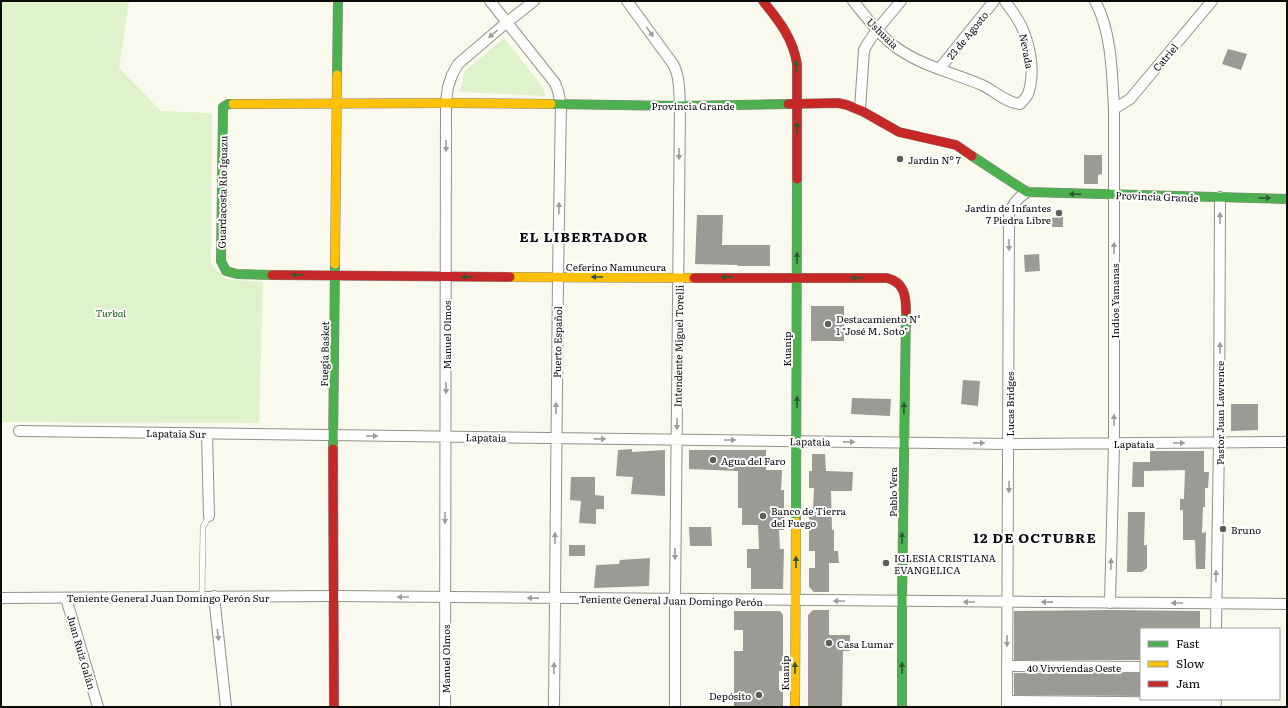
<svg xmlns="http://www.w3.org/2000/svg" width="1288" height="708" viewBox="0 0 1288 708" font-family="Literata,serif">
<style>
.green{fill:#def2cb}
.building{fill:#9c9a94}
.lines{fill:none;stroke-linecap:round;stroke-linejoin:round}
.lane-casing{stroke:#92928c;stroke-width:6}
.street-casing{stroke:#92928c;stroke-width:12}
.fast-casing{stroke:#898883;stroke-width:10}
.slow-casing{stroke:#898883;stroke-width:10}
.jam-casing{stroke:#898883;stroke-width:10}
.lane{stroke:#fefefc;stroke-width:5}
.street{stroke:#fefefc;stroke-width:10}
.fast{stroke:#4caf50;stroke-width:9}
.slow{stroke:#ffc107;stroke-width:9}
.jam{stroke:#c62828;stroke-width:9}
.oneway{fill:#9c9c9b}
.oneway2{fill:#2b5c2d}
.poi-dot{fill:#5e5e59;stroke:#fff;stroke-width:1.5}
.labels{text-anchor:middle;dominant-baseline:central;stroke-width:4;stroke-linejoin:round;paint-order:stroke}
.street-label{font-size:10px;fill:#0a0a0a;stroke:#fff}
.poi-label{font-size:10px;fill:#0a0a0a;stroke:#fff;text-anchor:start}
.park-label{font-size:10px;font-style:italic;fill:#1f6517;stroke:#fff}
.district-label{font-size:14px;font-weight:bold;letter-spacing:1px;fill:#0a0a0a;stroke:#fff}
</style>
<rect width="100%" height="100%" fill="#faf9ed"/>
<path class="green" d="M1 1H129L119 68 161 111 212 113 211 264 226 279 263 282 259 423 1 422Z
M504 38 542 86 546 96 460 92 464 72Z"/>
<path class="building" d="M1228 49 1247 54 1241 70 1222 64Z
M1084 155H1102V174L1098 175V184H1084Z
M697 215H723L722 245H770V266H738V265L695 264Z
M1063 217V227H1052V218Z
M1039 254 1040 271 1025 272 1024 255Z
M811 306H844V341H811Z
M963 380 980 381 978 406 961 404Z
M852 398 891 399 890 416 851 414Z
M1231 404H1258V430L1231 431Z
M632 449V452L665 450V496L631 494 633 477 616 476 618 450Z
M689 450H766V470H782L781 490H784V530H779L780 549H784L783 589H751V568H747V549H759L758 525H742V508H738V471L689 469Z
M1150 451H1204V472H1209L1208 488H1205V507H1203L1202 533 1206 532 1205 569H1196L1195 540H1183V510H1180V499H1184L1185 470 1144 471V487H1132L1133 462H1150Z
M812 454H825L826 471 853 472 852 491H831L832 530H834V551H838L839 563H829V592H814L809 587V568H815V551H809V510H813L814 488H809V471H812Z
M571 477H595V495L604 496V509H596V524L579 523 581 501 570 500Z
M1128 512H1145L1144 545H1147V568L1142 572H1127Z
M689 527H711L712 546H690Z
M569 545H585V556H569Z
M650 558 649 586 594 588 596 565 619 564 620 560Z
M813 610H829V635H850V651H843L842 707H808V615Z
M1107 610 1200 611V629H1141V660H1014V611Z
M734 611H780L783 615V671H779V690H783V707H734V651H743V630H734Z
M1014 673H1141V696L1014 695Z"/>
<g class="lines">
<defs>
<path id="lane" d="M202 596 203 527 209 516"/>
<path id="street" d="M490 1 555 83 558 91 561 105 558 277 554 707
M627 1 673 64C680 76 679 92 680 106L675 600V707
M853 1C867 18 880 36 897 48 922 66 954 73 982 85 995 91 1006 103 1020 104 1023 101 1026 98 1028 94 1035 74 1031 49 1023 30 1019 19 1011 10 1005 1
M1095 1C1112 32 1112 75 1114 109V444L1110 603
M940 68 994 1
M860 109 864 50C873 32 888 17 901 1
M1114 109 1130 99 1212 1
M19 431 1009 444 1287 442
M207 434 209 516
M214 596 226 707
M1 598 335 596 1287 604
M66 598 98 707
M1216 629 1219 443 1220 197
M1007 666 1141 667
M1008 701 1216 703
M445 707 446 103 448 87 452 75 458 64 506 23 534 1
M1007 707 1009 214C1013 204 1017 198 1027 192"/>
<path id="fast" d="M337 75 338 1
M233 104H228L223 107 221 261 226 271 237 274 272 275
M551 104 680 106 788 104
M972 156 1027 192 1287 199
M333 449 335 264
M796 522 797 179
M902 707V601L906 311"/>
<path id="slow" d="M233 104 446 103 551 104
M335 264 337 75
M510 277 694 278
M795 707 796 522"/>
<path id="jam" d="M763 1C779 21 793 38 797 64V179
M788 104 838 103 847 105 862 111 899 132 956 145 972 156
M272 275 510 277
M694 278H887C904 282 906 296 906 311
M333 449 334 707"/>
</defs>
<use href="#lane" class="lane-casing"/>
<use href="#street" class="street-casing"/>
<use href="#fast" class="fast-casing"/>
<use href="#slow" class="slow-casing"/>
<use href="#jam" class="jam-casing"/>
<use href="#lane" class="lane"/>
<use href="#street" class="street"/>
<use href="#fast" class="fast"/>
<use href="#slow" class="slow"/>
<use href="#jam" class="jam"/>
</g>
<defs><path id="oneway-solid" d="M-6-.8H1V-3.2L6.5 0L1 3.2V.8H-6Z"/></defs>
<g class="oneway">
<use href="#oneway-solid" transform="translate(650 32) rotate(54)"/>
<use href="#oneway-solid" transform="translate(493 34) rotate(139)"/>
<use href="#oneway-solid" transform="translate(446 146) rotate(90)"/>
<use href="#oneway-solid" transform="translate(679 154) rotate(90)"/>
<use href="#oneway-solid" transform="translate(559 208) rotate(-89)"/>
<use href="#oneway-solid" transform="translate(1220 218) rotate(-90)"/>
<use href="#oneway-solid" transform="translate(1009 245) rotate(90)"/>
<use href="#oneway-solid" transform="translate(1114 248) rotate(-90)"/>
<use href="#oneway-solid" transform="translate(1220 348) rotate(-90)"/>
<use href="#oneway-solid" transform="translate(446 388) rotate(90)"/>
<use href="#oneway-solid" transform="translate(556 408) rotate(-89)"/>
<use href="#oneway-solid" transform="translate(1114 420) rotate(-90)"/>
<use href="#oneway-solid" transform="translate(677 424) rotate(91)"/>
<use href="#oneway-solid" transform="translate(372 436)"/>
<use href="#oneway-solid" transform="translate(600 439) rotate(1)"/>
<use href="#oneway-solid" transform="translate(730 440)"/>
<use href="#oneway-solid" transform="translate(849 442) rotate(1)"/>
<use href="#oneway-solid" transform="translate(979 443) rotate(1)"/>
<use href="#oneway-solid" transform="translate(1179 443)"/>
<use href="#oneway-solid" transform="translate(1009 487) rotate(90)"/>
<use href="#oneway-solid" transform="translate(445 518) rotate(90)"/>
<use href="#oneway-solid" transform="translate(555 538) rotate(-90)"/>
<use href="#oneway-solid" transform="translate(675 554) rotate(90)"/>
<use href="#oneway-solid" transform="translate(1111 564) rotate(-89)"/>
<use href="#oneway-solid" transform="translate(1216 576) rotate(-89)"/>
<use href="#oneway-solid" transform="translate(403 597) rotate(-180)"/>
<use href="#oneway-solid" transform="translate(533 598) rotate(-179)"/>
<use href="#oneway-solid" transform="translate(839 601) rotate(-180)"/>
<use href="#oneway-solid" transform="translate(969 602) rotate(-180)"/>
<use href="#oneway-solid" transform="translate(1047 602) rotate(-179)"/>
<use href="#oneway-solid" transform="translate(1177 603) rotate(180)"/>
<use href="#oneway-solid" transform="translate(218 635) rotate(84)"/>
<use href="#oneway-solid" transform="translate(1007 641) rotate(91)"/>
<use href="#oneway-solid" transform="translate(554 668) rotate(-89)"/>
</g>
<g class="oneway2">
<use href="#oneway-solid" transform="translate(796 66) rotate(-93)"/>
<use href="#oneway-solid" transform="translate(797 128) rotate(-90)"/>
<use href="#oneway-solid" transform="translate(1075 194) rotate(-179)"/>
<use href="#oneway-solid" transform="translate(1265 198) rotate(1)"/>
<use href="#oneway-solid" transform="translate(797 258) rotate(-90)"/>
<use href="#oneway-solid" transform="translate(297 275) rotate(-180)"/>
<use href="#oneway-solid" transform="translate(467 277) rotate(-180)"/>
<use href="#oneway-solid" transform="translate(597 277) rotate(180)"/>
<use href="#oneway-solid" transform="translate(727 277) rotate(-180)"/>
<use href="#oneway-solid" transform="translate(857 278) rotate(-180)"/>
<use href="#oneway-solid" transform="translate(797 402) rotate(-90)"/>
<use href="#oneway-solid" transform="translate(904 408) rotate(-89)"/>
<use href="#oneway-solid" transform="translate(902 538) rotate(-90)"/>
<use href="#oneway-solid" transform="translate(796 562) rotate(-90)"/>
<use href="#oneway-solid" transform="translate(795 668) rotate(-90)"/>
<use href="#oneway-solid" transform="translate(902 668) rotate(-90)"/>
</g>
<g class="poi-dot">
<circle cx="900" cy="159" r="4"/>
<circle cx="1059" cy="213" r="4"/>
<circle cx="828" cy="324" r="4"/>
<circle cx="713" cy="460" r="4"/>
<circle cx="763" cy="516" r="4"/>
<circle cx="1223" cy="529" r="4"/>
<circle cx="886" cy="563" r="4"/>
<circle cx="829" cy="643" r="4"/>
<circle cx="759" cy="695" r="4"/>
</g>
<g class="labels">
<g class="street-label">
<text transform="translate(883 33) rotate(44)">Ushuaia</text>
<text transform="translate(967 35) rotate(-51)">23 de Agosto</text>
<text transform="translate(1027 51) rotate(79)">Nevada</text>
<text transform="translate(1165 57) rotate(-50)">Catriel</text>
<text x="693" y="105">Provincia Grande</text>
<text transform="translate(222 192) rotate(-89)">Guardacosta Rio Iguazu</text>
<text transform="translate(1157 196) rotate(2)">Provincia Grande</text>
<text x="616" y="266">Ceferino Namuncura</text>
<text transform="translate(1114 301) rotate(-90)">Indios Yamanas</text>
<text transform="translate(446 335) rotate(-90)">Manuel Olmos</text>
<text transform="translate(557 342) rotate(-89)">Puerto Español</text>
<text transform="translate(678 346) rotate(-89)">Intendente Miguel Torelli</text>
<text transform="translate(786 349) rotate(-90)">Kuanip</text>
<text transform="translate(324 354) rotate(-89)">Fuegia Basket</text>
<text transform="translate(1009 404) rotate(-90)">Lucas Bridges</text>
<text transform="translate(1219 413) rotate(-90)">Pastor Juan Lawrence</text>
<text transform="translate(176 433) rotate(1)">Lapataia Sur</text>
<text transform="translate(486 437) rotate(1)">Lapataia</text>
<text transform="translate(810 441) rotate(1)">Lapataia</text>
<text x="1134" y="443">Lapataia</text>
<text transform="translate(892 492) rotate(-90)">Pablo Vera</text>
<text x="168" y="597">Teniente General Juan Domingo Perón Sur</text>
<text transform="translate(671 600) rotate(1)">Teniente General Juan Domingo Perón</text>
<text transform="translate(82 652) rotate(74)">Juan Ruiz Galán</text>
<text transform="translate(445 659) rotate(-90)">Manuel Olmos</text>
<text x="1074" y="667">40 Vivviendas Oeste</text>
<text transform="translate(784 673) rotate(-90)">Kuanip</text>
</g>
<g class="poi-label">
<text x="908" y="159">Jardín Nº 7</text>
<text x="1051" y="207" text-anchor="end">Jardín de Infantes<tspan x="1051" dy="12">7 Piedra Libre</tspan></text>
<text x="836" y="318">Destacamiento N°<tspan x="836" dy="12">1 "José M. Soto"</tspan></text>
<text x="721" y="460">Agua del Faro</text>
<text x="771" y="510">Banco de Tierra<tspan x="771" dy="12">del Fuego</tspan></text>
<text x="1231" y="529">Bruno</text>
<text x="894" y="557">IGLESIA CRISTIANA<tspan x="894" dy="12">EVANGELICA</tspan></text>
<text x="837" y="643">Casa Lumar</text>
<text x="751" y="695" text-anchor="end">Depósito</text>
</g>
<g class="park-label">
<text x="111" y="312">Turbal</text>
</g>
<g class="district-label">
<text x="584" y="236">EL LIBERTADOR</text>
<text x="1035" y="537">12 DE OCTUBRE</text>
</g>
</g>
<rect width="1288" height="708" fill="none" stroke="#0a0a0a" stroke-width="4"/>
<rect x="1140" y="628" width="140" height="72" fill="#ffffff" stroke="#9d9d9d"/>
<rect x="1148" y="641" width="20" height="6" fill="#4caf50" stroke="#9d9d9d"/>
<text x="1176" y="648" font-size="12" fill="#0a0a0a">Fast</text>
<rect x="1148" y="661" width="20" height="6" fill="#ffc107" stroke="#9d9d9d"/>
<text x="1176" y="668" font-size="12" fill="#0a0a0a">Slow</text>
<rect x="1148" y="681" width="20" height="6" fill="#c62828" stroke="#9d9d9d"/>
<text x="1176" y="688" font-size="12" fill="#0a0a0a">Jam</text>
</svg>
